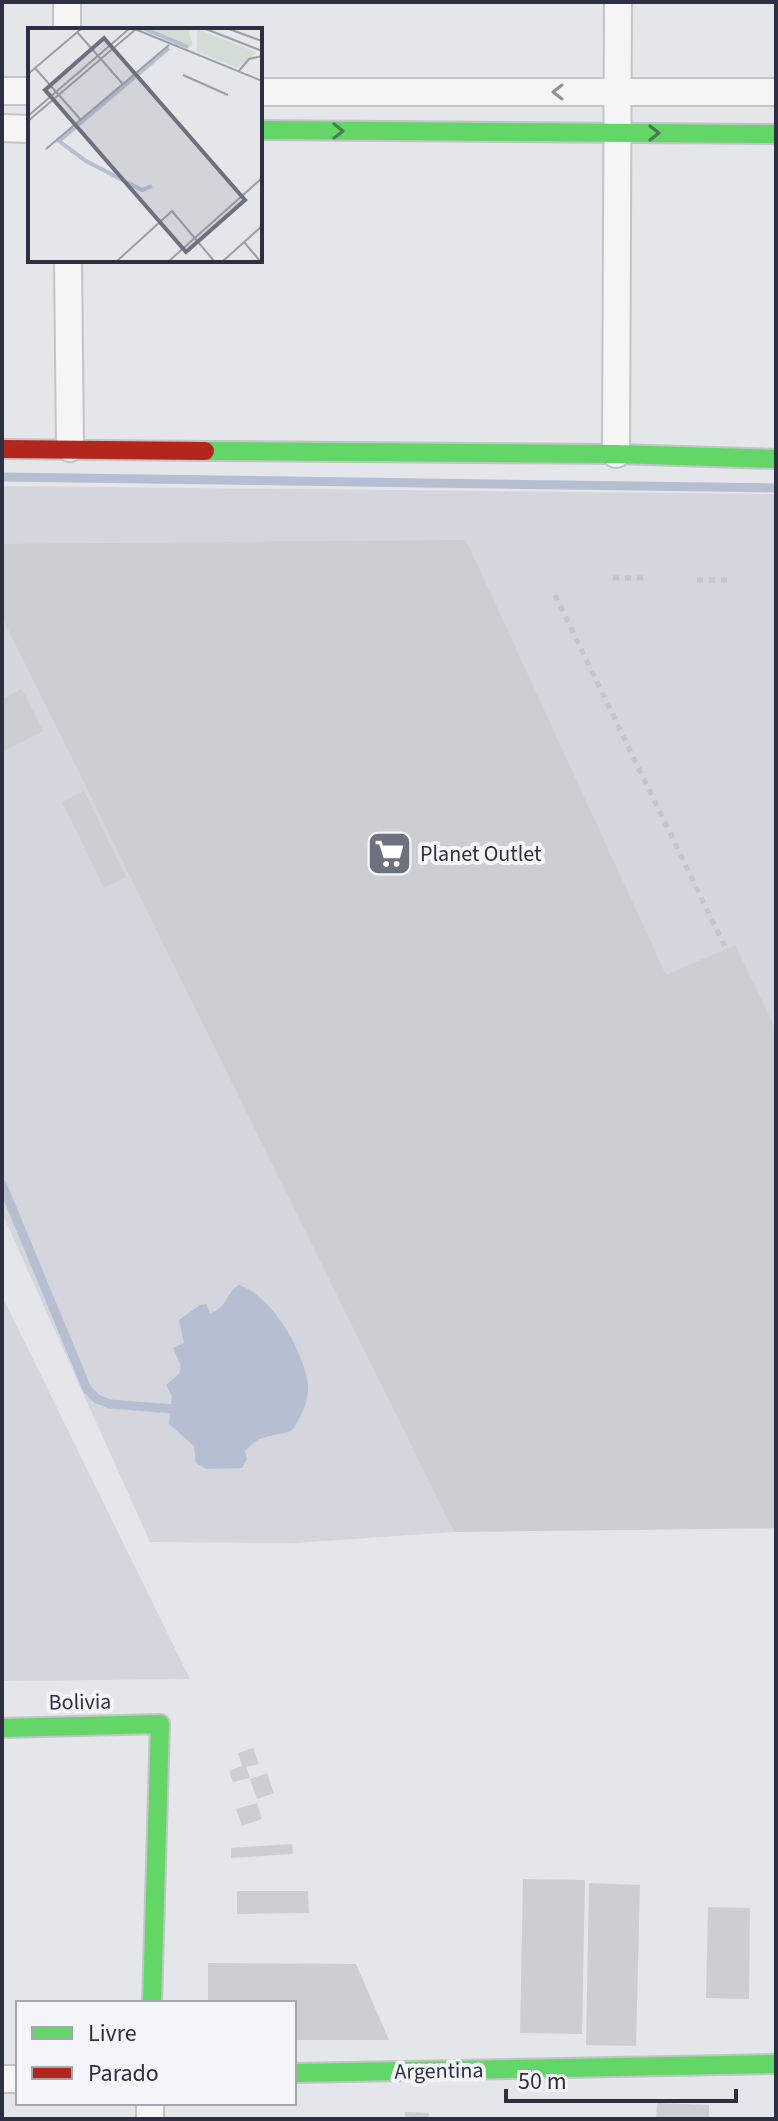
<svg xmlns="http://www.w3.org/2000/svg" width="778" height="2121" viewBox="0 0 778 2121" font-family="'Source Sans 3',sans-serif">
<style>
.built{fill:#d4d5dd}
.water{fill:#b6bed2}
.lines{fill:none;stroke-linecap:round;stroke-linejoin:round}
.stream{stroke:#b6bed2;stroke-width:9}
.building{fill:#cdced2}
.street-casing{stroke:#c3c4c8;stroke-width:30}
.fast-casing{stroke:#c3c4c8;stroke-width:22}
.jam-casing{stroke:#c3c4c8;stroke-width:22}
.path{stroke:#c4c4ca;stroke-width:5;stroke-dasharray:6 6;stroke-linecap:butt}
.street{stroke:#f5f5f6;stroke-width:26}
.fast{stroke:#63d668;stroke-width:18}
.jam{stroke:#b3261e;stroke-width:18}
.oneway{stroke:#91929c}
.oneway2{stroke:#457b53}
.labels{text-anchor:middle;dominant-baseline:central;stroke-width:8;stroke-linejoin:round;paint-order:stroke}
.poi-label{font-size:22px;fill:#2d3042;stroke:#f4f5f8;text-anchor:start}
.street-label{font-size:22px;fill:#2d3042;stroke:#f4f5f8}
.inset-river{fill:none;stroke:#b6bed2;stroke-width:4}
.inset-road{fill:none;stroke:#9b9da7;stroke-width:2}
.view{fill:#6d707d;fill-opacity:0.15;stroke:#6d707d;stroke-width:4}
.inset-edge{fill:none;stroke:#2d3042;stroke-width:4}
</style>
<rect width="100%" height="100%" fill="#e5e6ea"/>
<path class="built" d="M2 486 776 494V1528L454 1532 295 1543 150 1542 2 1213Z
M2 1296 190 1679 2 1681Z"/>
<path class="water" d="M239 1285C272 1296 304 1351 308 1385 309 1400 301 1419 291 1431 271 1438 262 1432 245 1451L247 1459 242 1468 206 1469 196 1463 194 1446 169 1424 172 1396 166 1385 179 1374 181 1366 173 1348 184 1343 179 1320 200 1305 206 1304 210 1313C227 1309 226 1292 239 1285Z"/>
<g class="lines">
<path class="stream" d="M2 477 776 488
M2 1184 87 1389 97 1399 110 1404 173 1409"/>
</g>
<path class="building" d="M466 540 666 975 735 945 776 1030V1528L454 1532 2 617V544Z
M22 689 43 731 4 751 2 699Z
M84 791 126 877 104 888 62 802Z
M253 1748 259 1764 246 1767 250 1778 233 1782 229 1771 242 1766 238 1753Z
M267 1773 274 1793 257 1799 250 1779Z
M257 1803 262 1819 242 1826 236 1809Z
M292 1844 293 1854 231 1858V1848Z
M523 1879 585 1880 582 2034 520 2033Z
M589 1883 640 1885 636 2046 586 2045Z
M237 1891H308L309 1913 237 1914Z
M708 1907 750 1908 749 1999 706 1998Z
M208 1963 356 1964 389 2040H294V2003H208Z
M657 2103 709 2105V2119H656Z
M405 2112 429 2113V2119H405Z"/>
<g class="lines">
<defs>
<path id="street" d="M67 2V30
M2 91H30
M260 92H776
M2 128 30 129
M68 260 70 448
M616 454 618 2
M2 2079H18
M150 2103V2119"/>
<path id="fast" d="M260 130 776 134
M205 451 616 454 776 459
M2 1728 160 1724 152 2003
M294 2073 776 2064"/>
<path id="jam" d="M2 449 205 451"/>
</defs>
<use href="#street" class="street-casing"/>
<use href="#fast" class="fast-casing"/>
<use href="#jam" class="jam-casing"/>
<path class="path" d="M613 578H645
M697 580H731
M555 595 726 949"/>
<use href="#street" class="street"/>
<use href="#fast" class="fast"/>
<use href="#jam" class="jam"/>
</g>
<defs><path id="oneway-chevron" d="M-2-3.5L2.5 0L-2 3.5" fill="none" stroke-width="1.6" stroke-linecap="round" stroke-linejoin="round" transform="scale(2)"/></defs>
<use class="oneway" href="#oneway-chevron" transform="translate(558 92) rotate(-180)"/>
<g class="oneway2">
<use href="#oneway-chevron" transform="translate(338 131)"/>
<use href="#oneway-chevron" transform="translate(654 133)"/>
</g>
<defs>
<symbol id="supermarket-square" viewBox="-11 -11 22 22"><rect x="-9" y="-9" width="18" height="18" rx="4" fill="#6d707d" stroke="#f4f5f8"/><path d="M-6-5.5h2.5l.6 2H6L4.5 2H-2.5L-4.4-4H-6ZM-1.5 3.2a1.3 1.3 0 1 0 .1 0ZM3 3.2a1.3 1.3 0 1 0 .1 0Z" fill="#fff"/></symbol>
</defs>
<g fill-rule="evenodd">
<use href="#supermarket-square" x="364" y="828" width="51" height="51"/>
</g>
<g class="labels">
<g class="poi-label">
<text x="420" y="854">Planet Outlet</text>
</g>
<g class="street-label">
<text transform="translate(80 1702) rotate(-1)">Bolivia</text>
<text transform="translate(439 2071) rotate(-1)">Argentina</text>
</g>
</g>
<g transform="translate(28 28)">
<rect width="234" height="234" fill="#e5e6ea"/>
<path d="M115 1H160L165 18 160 20ZM169 1 228 24V25L209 40 169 23Z" fill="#d4dcd6"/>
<path class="inset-river" d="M117 1 160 19M124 158 114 162 58 133 31 113 141 20"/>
<path class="inset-road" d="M107 1 234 53M178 1 234 23M201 1 234 13M49 4 94 55M7 40 52 91M210 44 221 31 234 28M0 46 53 1M155 47 200 67M0 88 101 1M0 93 108 1M18 121 141 17M216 214 232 233M89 233 144 183 186 233M141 233 234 150M195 233 234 198"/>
<path class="view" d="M76 10 217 172 158 224 17 62Z"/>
<rect width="234" height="234" class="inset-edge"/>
</g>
<rect width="778" height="2121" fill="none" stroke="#2d3042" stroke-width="8"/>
<rect x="16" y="2001" width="280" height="104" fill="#f4f5f8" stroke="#a4a6af" stroke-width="2"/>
<rect x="32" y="2027" width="40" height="12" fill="#63d668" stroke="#a4a6af" stroke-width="2"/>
<text x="88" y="2041" font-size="24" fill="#2d3042">Livre</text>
<rect x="32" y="2067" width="40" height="12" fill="#b3261e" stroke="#a4a6af" stroke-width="2"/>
<text x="88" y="2081" font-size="24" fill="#2d3042">Parado</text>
<path d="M506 2089v12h230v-12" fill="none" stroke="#2d3042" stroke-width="4"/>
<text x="518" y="2089" font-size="24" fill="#2d3042" stroke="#f4f5f8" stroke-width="6" paint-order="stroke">50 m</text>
</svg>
